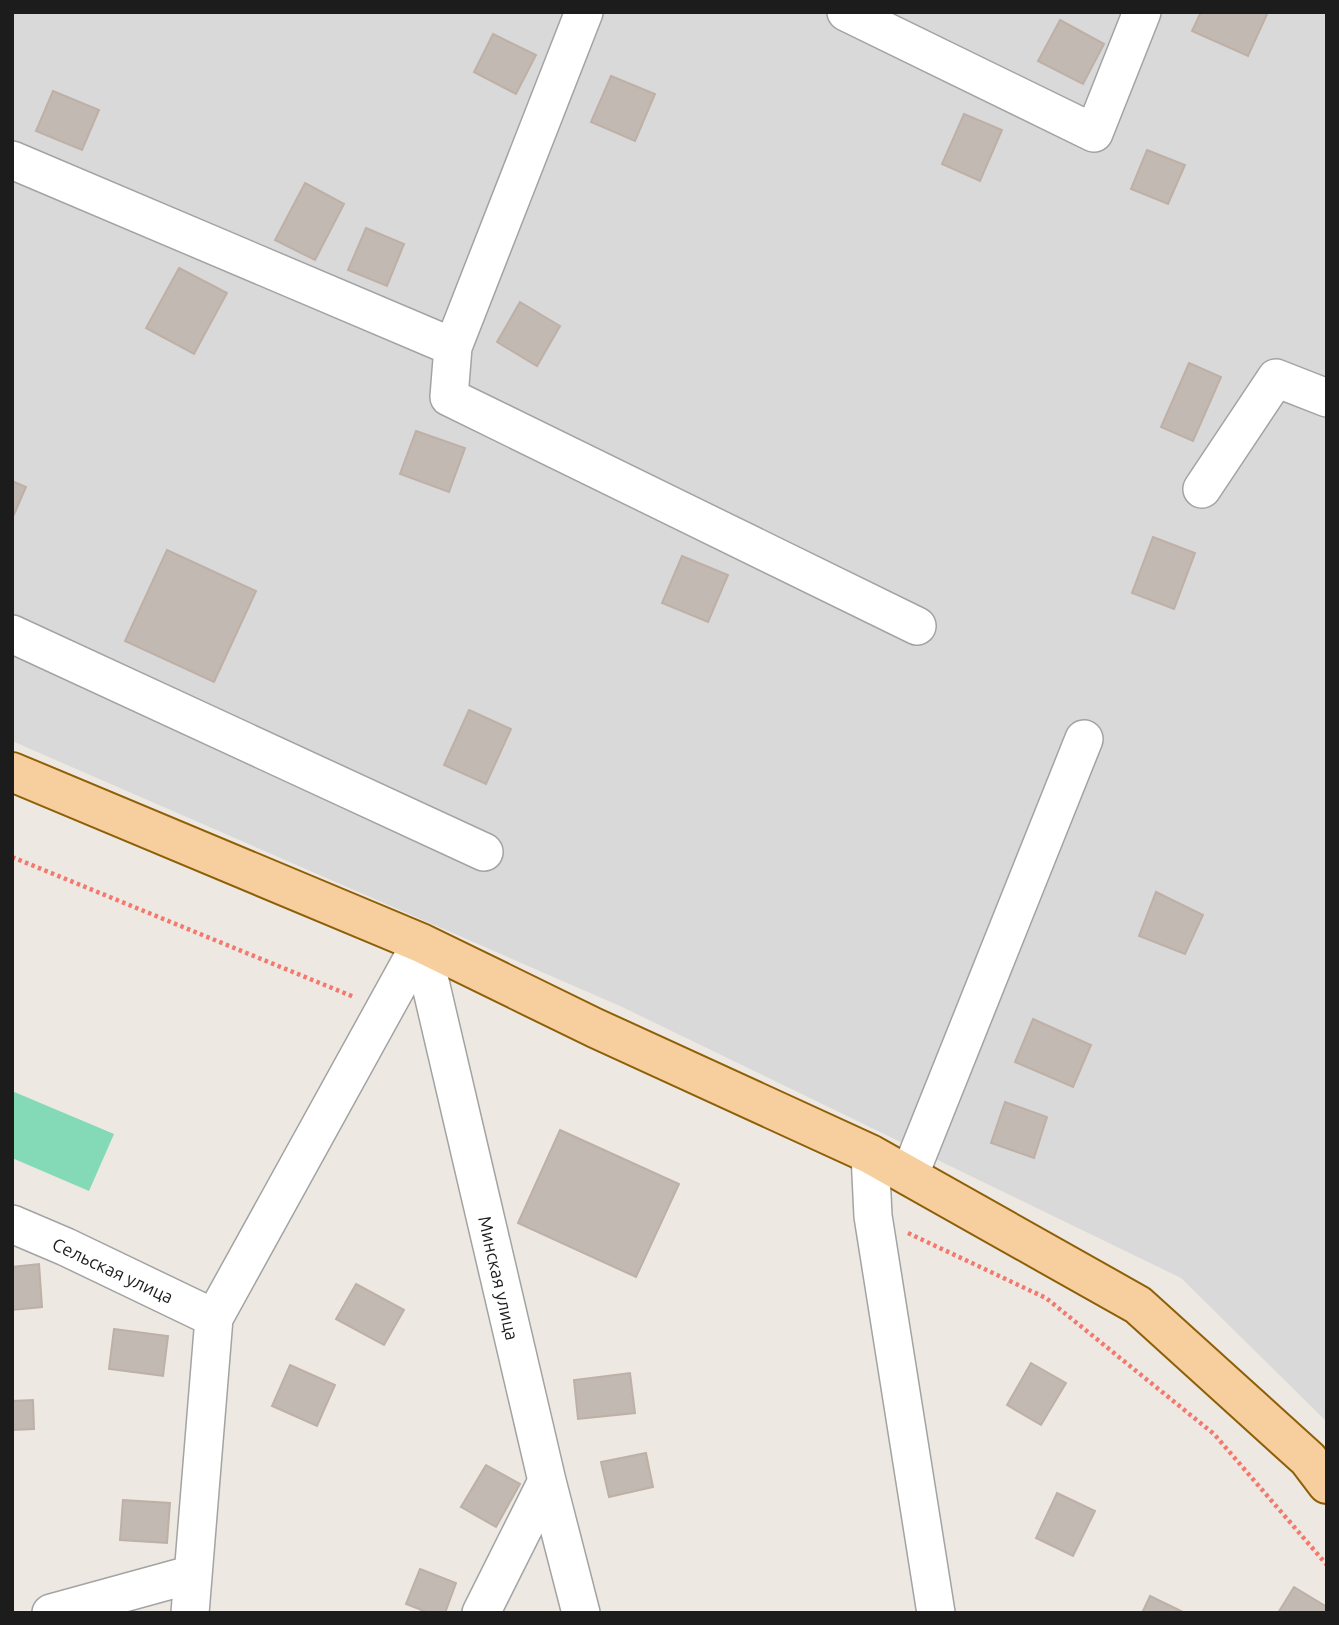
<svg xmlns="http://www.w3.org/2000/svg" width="1339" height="1625" viewBox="0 0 1339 1625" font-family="Ubuntu,sans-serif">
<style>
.residential{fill:#dad9d9}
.pitch{fill:#84d9b7}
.building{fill:#c1b9b2;stroke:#beb0a6;stroke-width:2}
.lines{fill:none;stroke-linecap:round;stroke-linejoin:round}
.minor-casing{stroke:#a3a3a3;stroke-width:40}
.major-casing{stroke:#8e5f07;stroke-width:42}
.path{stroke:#f3796e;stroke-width:4.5;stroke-dasharray:3.5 3.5;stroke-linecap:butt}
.minor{stroke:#fff;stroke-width:37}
.major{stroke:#f7cf9e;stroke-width:38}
.labels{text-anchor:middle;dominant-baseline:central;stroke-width:6;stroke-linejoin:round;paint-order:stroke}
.street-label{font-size:18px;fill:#1c1c1c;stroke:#fff}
</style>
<rect width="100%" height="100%" fill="#ede9e2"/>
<path class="residential" d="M12 12H1327V1422L1181 1278 620 1006 12 741Z"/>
<path class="pitch" d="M12 1091 114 1134 89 1191 12 1158Z"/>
<path class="building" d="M1201 12H1268L1248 56 1192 31Z
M1060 20 1104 44 1083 84 1038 61Z
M493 34 536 55 516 94 474 72Z
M611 76 655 94 635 141 591 122Z
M53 91 99 110 82 150 36 131Z
M964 114 1002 130 980 181 942 164Z
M1147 150 1185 165 1168 204 1131 189Z
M305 183 344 204 315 260 275 240Z
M366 228 404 244 387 286 348 270Z
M179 268 227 293 194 354 146 328Z
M520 302 560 326 537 366 497 342Z
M1189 363 1221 377 1193 441 1161 427Z
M416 431 465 448 449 492 400 474Z
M12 481 26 487 12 519Z
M1153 537 1195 553 1174 609 1132 593Z
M167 550 256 591 214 682 125 641Z
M682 556 728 575 708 622 662 603Z
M469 710 511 729 486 784 444 765Z
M1156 892 1203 915 1185 954 1139 936Z
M1033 1019 1091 1045 1073 1087 1015 1062Z
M1005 1102 1047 1117 1034 1158 991 1143Z
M560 1130 679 1184 636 1277 518 1223Z
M39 1264 42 1307 12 1310V1267Z
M356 1284 404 1310 384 1345 336 1319Z
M114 1329 168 1336 163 1376 109 1369Z
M1031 1363 1066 1383 1041 1425 1007 1405Z
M290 1365 335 1385 317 1426 272 1406Z
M630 1373 635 1413 578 1419 574 1380Z
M33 1400 34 1429 12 1430V1401Z
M646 1453 653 1487 609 1497 601 1462Z
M486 1465 520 1484 496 1527 461 1507Z
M1057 1493 1095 1511 1073 1556 1036 1538Z
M123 1500 170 1503 167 1543 120 1540Z
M420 1569 456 1583 445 1613H429L406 1604Z
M1294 1587 1327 1607 1326 1613H1278Z
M1150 1596 1185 1613H1142Z"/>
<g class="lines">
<defs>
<path id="minor" d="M846 12 1094 133 1142 12
M12 160 453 347 449 397 917 626
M453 347 584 12
M1202 489 1276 378 1327 398
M12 634 484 852
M421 943 547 1481 581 1613
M870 1154 873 1216 936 1613
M909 1176 1084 739
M12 1224 66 1247 214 1318
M51 1613 193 1574
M190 1613 214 1318 421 943
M481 1613 547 1481"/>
<path id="major" d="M12 772 421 943 595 1028 870 1154 1138 1305 1308 1459 1327 1484"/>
</defs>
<use href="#minor" class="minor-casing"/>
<use href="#major" class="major-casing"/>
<path class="path" d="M12 857 354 997
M908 1233 1046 1298 1214 1434 1327 1565"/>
<use href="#minor" class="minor"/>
<use href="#major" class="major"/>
</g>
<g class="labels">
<g class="street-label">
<text transform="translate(113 1270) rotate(25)">Сельская улица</text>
<text transform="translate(499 1278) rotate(77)">Минская улица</text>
</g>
</g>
<rect width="1339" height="1625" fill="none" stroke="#1c1c1c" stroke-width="28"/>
</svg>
